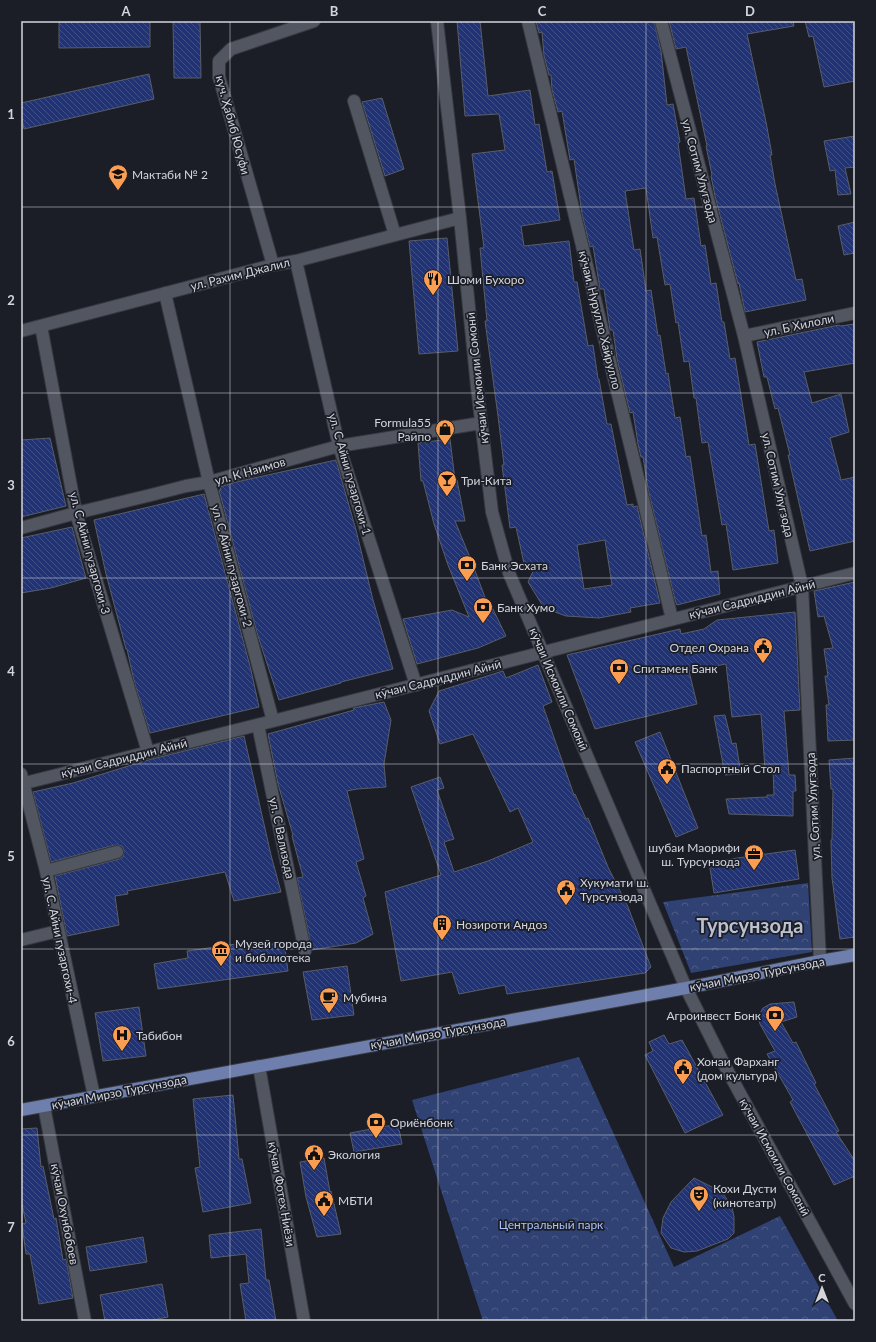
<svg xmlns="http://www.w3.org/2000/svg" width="876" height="1342" viewBox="0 0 876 1342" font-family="Lato,sans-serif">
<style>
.park{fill:url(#park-crowns)}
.building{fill:url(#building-back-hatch);stroke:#585d67;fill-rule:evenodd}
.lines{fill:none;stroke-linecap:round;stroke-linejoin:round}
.minor-casing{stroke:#373940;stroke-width:14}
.major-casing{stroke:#373940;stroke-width:14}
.minor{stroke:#525661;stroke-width:12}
.major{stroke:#6e7fae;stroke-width:12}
.grid{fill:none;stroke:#d3d5db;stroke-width:1;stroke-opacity:0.55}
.labels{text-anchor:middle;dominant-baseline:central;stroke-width:3.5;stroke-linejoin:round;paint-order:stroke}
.street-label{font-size:12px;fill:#d3d5db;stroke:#1b1e27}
.poi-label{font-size:12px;fill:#d3d5db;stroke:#1b1e27;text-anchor:start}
.park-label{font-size:12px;fill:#a9c0fb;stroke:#1b1e27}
.town-label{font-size:20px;font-weight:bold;fill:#bcc1cd;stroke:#1b1e27}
.neatline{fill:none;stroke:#d3d5db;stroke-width:1.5}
.grid-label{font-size:13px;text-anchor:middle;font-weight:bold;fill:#d3d5db}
</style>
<defs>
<pattern id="park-crowns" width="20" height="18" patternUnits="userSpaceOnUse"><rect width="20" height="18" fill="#304173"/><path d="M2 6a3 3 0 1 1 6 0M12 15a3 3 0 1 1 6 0" fill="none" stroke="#4d5c86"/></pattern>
<pattern id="building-back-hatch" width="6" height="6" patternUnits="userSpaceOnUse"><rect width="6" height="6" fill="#213374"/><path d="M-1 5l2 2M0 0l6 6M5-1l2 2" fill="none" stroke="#405087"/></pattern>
</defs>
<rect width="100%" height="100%" fill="#1b1e27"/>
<path class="park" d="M808 883 812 952 691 973 663 902Z
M579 1057 674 1267 780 1216 838 1321H483L412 1100Z"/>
<path class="building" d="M150 21V47L59 48V22Z
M173 21H200L201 78H174Z
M457 21H480L488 96 530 90 535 125 539 124 547 172 552 171 560 220 521 226 524 246 569 241 574 282H577L588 346 593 345 598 379H599L607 424H611L627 505 633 504V507L637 506 660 603 630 608 631 612 599 618 566 616 544 608 528 582 536 565 525 568 516 527 510 528 502 465H504L498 416 485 321H487L480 248H484L472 154 505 150 499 114 465 116ZM605 540 612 585 584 589 577 545Z
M536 21H654L661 51 667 105 673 104 680 142 678 143 686 199 694 198 701 246 705 245 711 284 716 283 722 322H724L730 359 735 358 749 445 755 444 769 531 774 530 778 563 733 570 726 524 722 525 708 442 702 443 696 398H694L689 361 684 362 678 322 676 323 670 284 665 285 657 237 653 238 646 188 625 191 634 250 640 249 646 291 651 290 658 336 660 335 666 374 668 373 675 418 680 417 686 457 690 456 702 536 706 535 711 572 718 571 720 594 677 605 675 600 648 489 643 457H641L638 444 633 412 630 413 617 359 613 330H610L604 289H600L593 246 590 247 582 214 574 159 570 160 562 111 558 112 552 90 551 75H549L544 56 542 32 539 33Z
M669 21H793L794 26 747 34 766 122 772 155H770L775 184 796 280 802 279 806 300 745 312 739 283 738 284 715 196 711 176 712 175 706 146H707L686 47 676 49Z
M805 21H855V81L824 87 813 36 809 37Z
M149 74 154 99 24 129 21 114V103Z
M382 98 404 169 385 176 362 102Z
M855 136V167L845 168 851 194 838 195 835 170 830 171 824 141Z
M855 222V253L844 255 838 226Z
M447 238 458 351 419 354 409 241Z
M855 324V363L804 372 812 403 841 394 849 432 830 438 841 480 855 477V541L810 551 788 455H790L778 408 775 409 767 377H764L757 342 839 325 840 326Z
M50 438 66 506 21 517V440Z
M450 439 455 480H457L465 521H455L471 560 486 600 488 599 506 636 478 648 417 664 403 619 452 610 469 617 448 565 434 524 423 481H421L418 443Z
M336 460 356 530 373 600 393 669 341 682V683L279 700 257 633 219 490H221L220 487 236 482Z
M204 494 251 670 259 707 150 733 134 681 127 649H126L106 574 94 520Z
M72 527 86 578 51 588 21 593V538Z
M855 582V740L828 741 826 705H829L825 676H828L824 649 833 648 824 616 818 617 814 591Z
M795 612 800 710 784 711 789 775H795L796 791H793V816L729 814 726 799 767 797V795H774L773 769H765L761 714 732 717 726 664 689 671 697 704 595 729 567 655 680 629 681 634 704 629 717 620Z
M538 665 552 702 543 706 574 795 575 794 586 819 588 818 608 867 628 907 651 967 645 973 507 994 505 985 459 994 452 972 401 981 385 892 441 875 411 787 440 777 444 788 437 790 454 839 444 842 454 872 488 861 533 842 518 808 510 812 473 734 440 744 429 711 439 691 503 671 506 678Z
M384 702 391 720 384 764 386 787 357 789 347 791 364 859 356 862 366 896 363 898 373 934 356 943 312 950 297 878 303 877 292 836 293 835 278 784 268 734 354 710 353 708Z
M725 715 732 744 736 743 741 774 725 775 714 716Z
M660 732 698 828 676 837 635 742Z
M244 736 271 855 281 892 234 901 225 872 127 891 128 894 115 896 119 925 67 936 55 876 119 859 123 857 124 850 122 846 115 845 51 862 33 792 73 783 148 760Z
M855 758V937L840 939 832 878 831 840H832L833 789H831L829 760Z
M795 850 799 879 714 893 709 862Z
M250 942 252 947 284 942 288 971 158 989 154 964 188 958 187 951Z
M347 966 354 1015 312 1020 303 972Z
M794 1002 797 1017 781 1022 793 1043 796 1042 816 1083 814 1084 839 1131 836 1132 855 1161V1176L834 1185 790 1102 793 1100 767 1054 775 1051 760 1024 758 1017 763 1008 770 1004Z
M139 1007 146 1056 103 1061 95 1013Z
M664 1035 669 1044 682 1040 723 1115 685 1133 645 1055 653 1051 649 1042Z
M233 1095 239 1159H242L251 1203 203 1212 195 1168 200 1167 193 1099Z
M398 1124 402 1144 354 1152 350 1133Z
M37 1128 41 1167 43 1166 54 1219 56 1218 63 1260 66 1259 73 1298 39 1304 30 1254H26L22 1224 26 1223 21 1199V1129Z
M324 1158 330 1192 331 1191 341 1234 317 1237 306 1197 300 1162Z
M694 1178 722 1192 732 1207 734 1217V1233L728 1239 697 1251 684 1252 671 1248 661 1233 663 1218 671 1202Z
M261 1229 266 1280H269L276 1321H246L240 1284 249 1283 246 1254 211 1258 209 1235Z
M143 1237 147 1262 90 1271 86 1247Z
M162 1284 168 1317 148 1321H105L100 1295Z"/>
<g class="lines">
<defs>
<path id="minor" d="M437 21 460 218 477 387 492 512 509 573 686 988 725 1066 855 1304
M528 21 672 619
M661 21 744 336 802 586 820 961
M354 101 395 235
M296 261 339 446 416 685
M273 265 219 77V61L231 49 314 21
M165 293 209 482 273 721
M41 326 76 513 148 752
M21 331 273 265 296 261 460 218
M744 336 855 313
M21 528 76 513 151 495 186 486 209 482 339 446 481 423
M258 725 305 951
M21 774 46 871 94 1096
M21 784 273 721 855 573
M46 871 117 852
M21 940 58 931
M259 1066 304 1321
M44 1106 85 1321"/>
<path id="major" d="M21 1110 686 988 820 961 855 955"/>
</defs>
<use href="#minor" class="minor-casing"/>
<use href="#major" class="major-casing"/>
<use href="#minor" class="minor"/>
<use href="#major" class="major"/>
</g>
<path class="grid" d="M230 21V1321M438 21V1321M646 21V1321M21 207H855M21 393H855M21 578H855M21 764H855M21 949H855M21 1135H855"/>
<defs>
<symbol id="school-pin" viewBox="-11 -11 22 30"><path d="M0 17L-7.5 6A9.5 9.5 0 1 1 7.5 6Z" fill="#fb9e51" stroke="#1b1e27"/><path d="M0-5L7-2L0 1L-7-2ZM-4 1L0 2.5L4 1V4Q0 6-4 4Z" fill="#111"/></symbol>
<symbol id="restaurant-pin" viewBox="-11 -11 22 30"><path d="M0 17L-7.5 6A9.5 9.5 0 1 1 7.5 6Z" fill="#fb9e51" stroke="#1b1e27"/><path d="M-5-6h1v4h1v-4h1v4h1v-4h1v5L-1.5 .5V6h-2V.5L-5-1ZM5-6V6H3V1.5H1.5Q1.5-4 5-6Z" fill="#111"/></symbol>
<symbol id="shop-pin" viewBox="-11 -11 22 30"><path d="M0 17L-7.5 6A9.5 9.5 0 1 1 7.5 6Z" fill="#fb9e51" stroke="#1b1e27"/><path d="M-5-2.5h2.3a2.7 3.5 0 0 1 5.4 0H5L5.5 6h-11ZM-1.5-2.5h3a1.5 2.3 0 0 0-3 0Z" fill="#111"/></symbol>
<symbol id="bar-pin" viewBox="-11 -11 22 30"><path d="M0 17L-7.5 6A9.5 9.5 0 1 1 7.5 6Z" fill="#fb9e51" stroke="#1b1e27"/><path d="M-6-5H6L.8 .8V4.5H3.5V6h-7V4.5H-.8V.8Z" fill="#111"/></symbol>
<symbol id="bank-pin" viewBox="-11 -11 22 30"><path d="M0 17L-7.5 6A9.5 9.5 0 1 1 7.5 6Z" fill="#fb9e51" stroke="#1b1e27"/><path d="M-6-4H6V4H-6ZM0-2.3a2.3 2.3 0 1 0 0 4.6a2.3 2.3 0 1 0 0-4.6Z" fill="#111"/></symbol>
<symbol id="civic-pin" viewBox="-11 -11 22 30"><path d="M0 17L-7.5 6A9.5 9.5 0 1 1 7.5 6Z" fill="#fb9e51" stroke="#1b1e27"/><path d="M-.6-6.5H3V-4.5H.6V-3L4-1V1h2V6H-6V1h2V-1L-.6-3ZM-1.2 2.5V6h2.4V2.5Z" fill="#111"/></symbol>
<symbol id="office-pin" viewBox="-11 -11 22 30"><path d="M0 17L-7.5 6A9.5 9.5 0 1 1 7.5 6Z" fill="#fb9e51" stroke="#1b1e27"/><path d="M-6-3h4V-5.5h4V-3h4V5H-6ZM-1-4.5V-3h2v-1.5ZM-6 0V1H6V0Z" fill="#111"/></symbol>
<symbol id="building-pin" viewBox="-11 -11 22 30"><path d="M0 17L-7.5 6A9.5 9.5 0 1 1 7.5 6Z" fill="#fb9e51" stroke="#1b1e27"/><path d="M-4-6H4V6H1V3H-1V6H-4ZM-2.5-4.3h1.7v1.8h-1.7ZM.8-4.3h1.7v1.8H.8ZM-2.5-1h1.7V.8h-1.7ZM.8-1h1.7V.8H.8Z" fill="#111"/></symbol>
<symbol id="museum-pin" viewBox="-11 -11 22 30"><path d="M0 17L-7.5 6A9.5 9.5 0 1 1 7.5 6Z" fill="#fb9e51" stroke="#1b1e27"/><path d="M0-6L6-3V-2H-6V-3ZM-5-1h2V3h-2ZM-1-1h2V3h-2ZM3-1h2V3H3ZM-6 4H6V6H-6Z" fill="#111"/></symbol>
<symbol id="cafe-pin" viewBox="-11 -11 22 30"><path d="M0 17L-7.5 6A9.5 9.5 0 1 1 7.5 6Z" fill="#fb9e51" stroke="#1b1e27"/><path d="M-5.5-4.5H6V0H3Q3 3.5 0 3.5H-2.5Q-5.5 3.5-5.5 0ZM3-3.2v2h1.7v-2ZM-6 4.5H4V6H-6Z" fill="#111"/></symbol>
<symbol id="hospital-pin" viewBox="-11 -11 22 30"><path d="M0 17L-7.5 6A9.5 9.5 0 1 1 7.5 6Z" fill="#fb9e51" stroke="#1b1e27"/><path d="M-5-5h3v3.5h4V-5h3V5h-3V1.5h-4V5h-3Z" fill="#111"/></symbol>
<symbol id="theatre-pin" viewBox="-11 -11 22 30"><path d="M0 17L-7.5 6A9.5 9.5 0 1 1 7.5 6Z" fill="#fb9e51" stroke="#1b1e27"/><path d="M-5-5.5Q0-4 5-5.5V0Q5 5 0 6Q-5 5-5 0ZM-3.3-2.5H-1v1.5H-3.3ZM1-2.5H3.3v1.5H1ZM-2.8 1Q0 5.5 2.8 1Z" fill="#111"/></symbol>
</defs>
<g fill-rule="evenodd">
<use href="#school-pin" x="107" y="163" width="22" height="30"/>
<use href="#restaurant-pin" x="422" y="268" width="22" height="30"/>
<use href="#shop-pin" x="434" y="418" width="22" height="30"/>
<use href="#bar-pin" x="436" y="469" width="22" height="30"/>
<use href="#bank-pin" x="456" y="554" width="22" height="30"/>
<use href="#bank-pin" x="472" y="596" width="22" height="30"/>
<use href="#civic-pin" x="752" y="636" width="22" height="30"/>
<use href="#bank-pin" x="608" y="657" width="22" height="30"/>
<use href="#civic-pin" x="656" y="757" width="22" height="30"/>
<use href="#office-pin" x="743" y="843" width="22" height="30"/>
<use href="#civic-pin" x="555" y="878" width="22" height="30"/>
<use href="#building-pin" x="431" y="913" width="22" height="30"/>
<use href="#museum-pin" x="210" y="939" width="22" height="30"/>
<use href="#cafe-pin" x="318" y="986" width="22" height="30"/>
<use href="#bank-pin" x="764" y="1004" width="22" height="30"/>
<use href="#hospital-pin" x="111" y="1024" width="22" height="30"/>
<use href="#civic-pin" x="672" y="1057" width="22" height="30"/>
<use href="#bank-pin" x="365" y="1111" width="22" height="30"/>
<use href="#civic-pin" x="303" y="1143" width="22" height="30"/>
<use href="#theatre-pin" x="688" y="1184" width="22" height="30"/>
<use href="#civic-pin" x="313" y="1189" width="22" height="30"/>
</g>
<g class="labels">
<g class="street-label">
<text transform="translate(233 125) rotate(75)">куч. Ҳабиб Юсуфи</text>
<text transform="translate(700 171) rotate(75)">ул. Сотим Улугзода</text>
<text transform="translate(240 274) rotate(-14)">ул. Рахим Джалил</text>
<text transform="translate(600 320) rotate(76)">кӯчаи. Нурулло Хайрулло</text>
<text transform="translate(799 325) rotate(-12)">ул. Б Хилоли</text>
<text transform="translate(477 378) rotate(-96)">кӯчаи Исмоили Сомонӣ</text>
<text transform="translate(250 471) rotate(-16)">ул. К Наимов</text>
<text transform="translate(350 474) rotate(74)">ул. С Айни гузаргохи-1</text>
<text transform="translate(778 485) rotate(77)">ул. Сотим Улугзода</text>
<text transform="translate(90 553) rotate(75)">ул. С Айни гузаргохи-3</text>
<text transform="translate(232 566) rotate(75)">ул. С Айни гузаргохи-2</text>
<text transform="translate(752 599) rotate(-14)">кӯчаи Садриддин Айнӣ</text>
<text transform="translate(438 679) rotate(-14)">кӯчаи Садриддин Айнӣ</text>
<text transform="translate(559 689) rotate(67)">кӯчаи Исмоили Сомонӣ</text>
<text transform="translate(124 758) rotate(-14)">кӯчаи Садриддин Айнӣ</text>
<text transform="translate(813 806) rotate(-93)">ул. Сотим Улугзода</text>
<text transform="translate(282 838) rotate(78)">ул. С Вализода</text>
<text transform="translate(60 940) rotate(78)">ул. С. Айни гузаргохи-4</text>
<text transform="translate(757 974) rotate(-11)">кӯчаи Мирзо Турсунзода</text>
<text transform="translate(438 1033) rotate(-10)">кӯчаи Мирзо Турсунзода</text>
<text transform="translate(119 1092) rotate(-11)">кӯчаи Мирзо Турсунзода</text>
<text transform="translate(775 1157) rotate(61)">кӯчаи Исмоили Сомонӣ</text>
<text transform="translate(282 1194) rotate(80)">кӯчаи Фотех Ниёзи</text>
<text transform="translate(65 1214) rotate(79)">кӯчаи Охунбобоев</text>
</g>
<g class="poi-label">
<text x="132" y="174">Мактаби № 2</text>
<text x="447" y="279">Шоми Бухоро</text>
<text x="431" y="422" text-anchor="end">Formula55<tspan x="431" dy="14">Райпо</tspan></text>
<text x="461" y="480">Три-Кита</text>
<text x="481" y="565">Банк Эсхата</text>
<text x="497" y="607">Банк Хумо</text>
<text x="749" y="647" text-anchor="end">Отдел Охрана</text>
<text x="633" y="668">Спитамен Банк</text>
<text x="681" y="768">Паспортный Стол</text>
<text x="740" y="847" text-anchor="end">шубаи Маорифи<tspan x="740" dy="14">ш. Турсунзода</tspan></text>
<text x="580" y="882">Хукумати ш.<tspan x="580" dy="14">Турсунзода</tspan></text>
<text x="456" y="924">Нозироти Андоз</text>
<text x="235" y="943">Музей города<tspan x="235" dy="14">и библиотека</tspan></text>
<text x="343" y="997">Мубина</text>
<text x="761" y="1015" text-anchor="end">Агроинвест Бонк</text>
<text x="136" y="1035">Табибон</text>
<text x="697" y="1061">Хонаи Фарханг<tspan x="697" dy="14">(дом культура)</tspan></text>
<text x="390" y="1122">Ориёнбонк</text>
<text x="328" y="1154">Экология</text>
<text x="713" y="1188">Кохи Дусти<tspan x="713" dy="14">(кинотеатр)</tspan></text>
<text x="338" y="1200">МБТИ</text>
</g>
<g class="park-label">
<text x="551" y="1224">Центральный парк</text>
</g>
<g class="town-label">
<text x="750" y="925">Турсунзода</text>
</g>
</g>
<rect width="876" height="1342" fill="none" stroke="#1b1e27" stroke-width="44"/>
<g transform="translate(822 1288)" stroke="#1b1e27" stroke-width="3" paint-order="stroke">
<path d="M0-3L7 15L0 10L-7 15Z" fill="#d3d5db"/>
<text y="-6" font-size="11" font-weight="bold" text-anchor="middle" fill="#d3d5db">С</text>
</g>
<rect x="22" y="22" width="832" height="1298" class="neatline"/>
<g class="grid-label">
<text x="126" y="16">A</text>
<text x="334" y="16">B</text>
<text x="542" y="16">C</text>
<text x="750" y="16">D</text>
<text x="11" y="119">1</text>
<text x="11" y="305">2</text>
<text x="11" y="490">3</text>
<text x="11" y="676">4</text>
<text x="11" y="861">5</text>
<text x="11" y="1046">6</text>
<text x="11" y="1232">7</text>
</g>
</svg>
